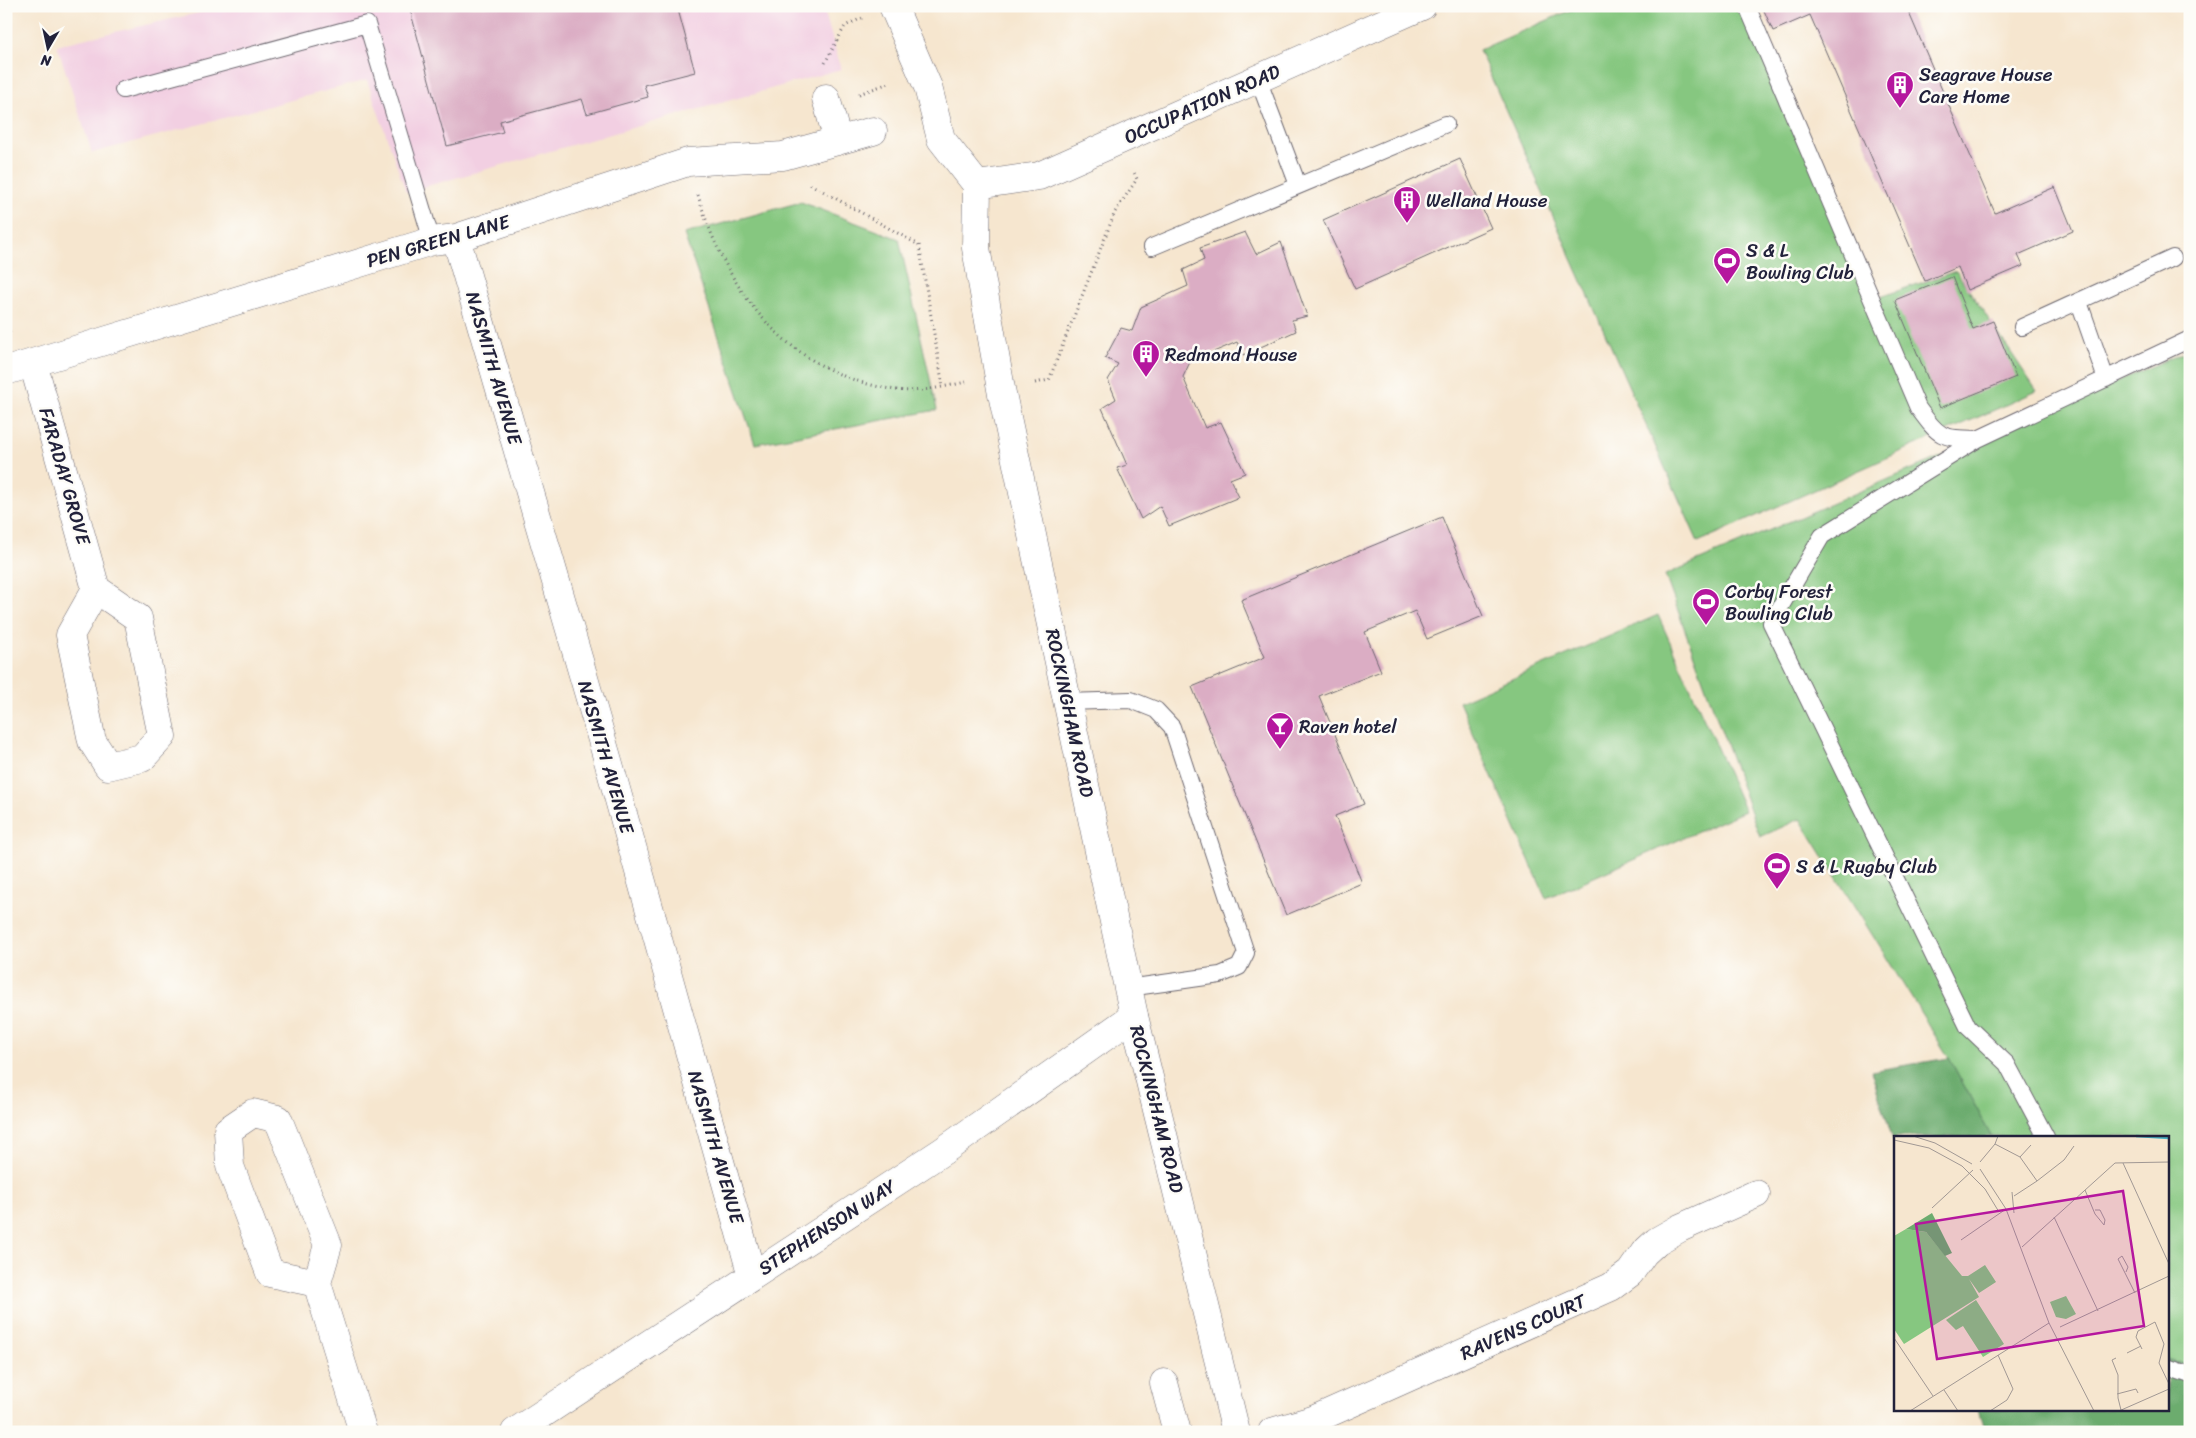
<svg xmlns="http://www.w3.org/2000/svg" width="2196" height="1438" viewBox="0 0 2196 1438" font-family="Sriracha,sans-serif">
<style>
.built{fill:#f2cfe2}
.green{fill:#86c780;stroke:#54745e}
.forest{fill:#6cac6e;stroke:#476754}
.building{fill:#dbadc4}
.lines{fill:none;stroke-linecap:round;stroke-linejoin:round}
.service-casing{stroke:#6c676f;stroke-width:18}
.minor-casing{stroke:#6c676f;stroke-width:29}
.tertiary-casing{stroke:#6c676f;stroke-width:29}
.path{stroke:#6c676f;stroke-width:3;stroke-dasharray:1 4;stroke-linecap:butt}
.service{stroke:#fff;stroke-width:16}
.minor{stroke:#fff;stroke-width:28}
.tertiary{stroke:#fff;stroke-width:28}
.labels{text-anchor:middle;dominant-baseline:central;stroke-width:5;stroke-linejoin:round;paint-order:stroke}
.poi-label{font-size:19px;fill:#22223b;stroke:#fdfcf7;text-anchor:start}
.street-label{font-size:19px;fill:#22223b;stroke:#fdfcf7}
.inset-river{fill:none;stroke:#47b1c5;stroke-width:2.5}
.inset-road{fill:none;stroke:#a19894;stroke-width:1}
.view{fill:#b5179e;fill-opacity:0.15;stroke:#b5179e;stroke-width:2.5}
.inset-edge{fill:none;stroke:#22223b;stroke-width:2.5}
</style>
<rect width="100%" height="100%" fill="#fdfcf7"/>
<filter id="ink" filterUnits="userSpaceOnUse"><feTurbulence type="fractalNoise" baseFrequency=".02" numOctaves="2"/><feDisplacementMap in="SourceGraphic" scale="10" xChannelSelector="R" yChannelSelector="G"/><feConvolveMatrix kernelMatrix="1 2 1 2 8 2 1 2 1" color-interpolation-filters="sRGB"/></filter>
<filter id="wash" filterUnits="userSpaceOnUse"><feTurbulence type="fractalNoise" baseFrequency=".0096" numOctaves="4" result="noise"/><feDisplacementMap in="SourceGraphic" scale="20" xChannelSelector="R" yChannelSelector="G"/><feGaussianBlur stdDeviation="1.12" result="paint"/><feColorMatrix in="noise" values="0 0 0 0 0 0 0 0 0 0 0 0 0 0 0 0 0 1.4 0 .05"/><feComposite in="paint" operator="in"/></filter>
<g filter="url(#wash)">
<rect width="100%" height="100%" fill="#f6e6cf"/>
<path class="built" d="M229 6H823L841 69 406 192 367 80 92 153 57 45Z"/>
<path class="green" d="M1580 6H1741L1877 298 1956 271 2037 391 1698 542 1479 50Z
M801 202 899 239 937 410 755 444 684 234Z
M2190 350V1365L2167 1358V1137H1992L1949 1058 1800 819 1760 837 1665 575Z
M1658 615 1745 811 1546 898 1459 702Z"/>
<path class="forest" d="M1949 1058 1992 1137H1895V1146L1871 1071Z
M2167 1358 2190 1365V1432H1985L1978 1409H2167Z"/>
<g id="blocks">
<path class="building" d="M409 6H677L695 72 644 85 648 97 587 114 582 99 500 121 503 132 447 146Z
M1762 6H1906L1995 213 2055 187 2073 231 2018 255 2023 266 1967 290 1958 267 1925 281 1810 15 1773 31Z
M1460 159 1491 228 1355 289 1323 220Z
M1245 232 1256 254 1281 242 1307 316 1292 320 1296 331 1243 355 1237 342 1190 362 1183 377 1205 428 1221 422 1245 473 1230 479 1239 497 1169 526 1160 506 1141 519 1117 468 1127 465 1102 408 1116 399 1108 380 1118 364 1105 358 1121 328 1132 331 1141 307 1188 286 1183 270 1204 260 1200 248Z
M1952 277 1973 329 1993 321 2016 377 1940 408 1895 300Z
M1442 517 1483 616 1427 639 1415 611 1365 632 1381 671 1319 696 1364 804 1335 816 1362 883 1286 915 1192 687 1265 657 1241 600Z"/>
</g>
</g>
<g filter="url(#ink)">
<use href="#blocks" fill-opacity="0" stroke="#6c676f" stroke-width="1"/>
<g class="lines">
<defs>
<path id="service" d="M1747 6 1918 408C1940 438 1940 438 1978 439L2190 339
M1258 79 1298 185
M123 90 367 24 432 241
M1152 247 1446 124
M2079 302 2106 379
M2022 327 2173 258
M1978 439 1822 536 1771 623 1968 1027 2007 1064 2046 1137
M1067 702 1131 700 1156 710 1172 727 1246 953 1239 967 1220 975 1128 988
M2167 1367 2190 1375"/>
<path id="minor" d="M826 98 838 141
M456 238 609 764 752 1276
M33 363 96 589 138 618 162 736 142 758 108 766 92 741 70 635 96 589
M6 371 432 241 456 238 688 162 783 156 873 131
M317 1283 270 1273 230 1166 228 1130 253 1113 278 1119 328 1245 317 1283 363 1432
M1164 1383 1177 1432
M515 1432 943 1151 1134 1016
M1272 1432 1313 1420 1611 1287 1630 1273 1644 1253 1657 1241 1680 1228 1756 1194"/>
<path id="tertiary" d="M893 6 928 87 941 139 977 185 976 248 1001 389 1134 1016 1236 1432
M977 185 1039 176 1422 6"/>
</defs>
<use href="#service" class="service-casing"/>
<use href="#minor" class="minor-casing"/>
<use href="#tertiary" class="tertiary-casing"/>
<path class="path" d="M825 63 845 26 862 18
M859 94 889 83
M810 184 919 245 943 387
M698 195C726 291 786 371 890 389 915 394 942 387 966 382
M6 322 11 335
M1035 383 1049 380 1115 212 1137 179 1133 170"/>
<use href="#service" class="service"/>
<use href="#minor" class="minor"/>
<use href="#tertiary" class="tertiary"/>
</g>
</g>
<defs>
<symbol id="building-pin" viewBox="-11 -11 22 30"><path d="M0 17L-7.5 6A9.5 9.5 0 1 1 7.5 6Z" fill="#b5179e" stroke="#fdfcf7"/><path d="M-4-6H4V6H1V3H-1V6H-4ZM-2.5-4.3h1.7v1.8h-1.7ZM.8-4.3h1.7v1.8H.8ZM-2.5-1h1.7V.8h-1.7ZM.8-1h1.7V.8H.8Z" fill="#fff"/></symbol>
<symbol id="stadium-pin" viewBox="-11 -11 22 30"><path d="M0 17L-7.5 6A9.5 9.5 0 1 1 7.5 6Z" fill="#b5179e" stroke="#fdfcf7"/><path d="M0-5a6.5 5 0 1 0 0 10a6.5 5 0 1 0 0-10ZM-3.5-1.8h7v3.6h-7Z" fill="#fff"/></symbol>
<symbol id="bar-pin" viewBox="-11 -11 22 30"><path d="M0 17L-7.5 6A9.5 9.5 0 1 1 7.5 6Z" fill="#b5179e" stroke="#fdfcf7"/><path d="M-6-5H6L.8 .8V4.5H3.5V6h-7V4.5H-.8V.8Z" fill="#fff"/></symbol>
</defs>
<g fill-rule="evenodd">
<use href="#building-pin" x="1884" y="69" width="32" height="43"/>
<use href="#building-pin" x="1391" y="184" width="32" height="43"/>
<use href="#stadium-pin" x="1711" y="245" width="32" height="43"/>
<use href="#building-pin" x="1130" y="338" width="32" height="43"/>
<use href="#stadium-pin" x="1690" y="586" width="32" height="43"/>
<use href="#bar-pin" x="1264" y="710" width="32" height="43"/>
<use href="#stadium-pin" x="1761" y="850" width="32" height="43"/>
</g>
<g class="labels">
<g class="poi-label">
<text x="1919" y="74">Seagrave House<tspan x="1919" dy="22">Care Home</tspan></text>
<text x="1426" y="200">Welland House</text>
<text x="1746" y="250">S &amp; L<tspan x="1746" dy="22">Bowling Club</tspan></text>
<text x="1165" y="354">Redmond House</text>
<text x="1725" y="591">Corby Forest<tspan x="1725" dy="22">Bowling Club</tspan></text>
<text x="1299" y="726">Raven hotel</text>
<text x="1796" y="866">S &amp; L Rugby Club</text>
</g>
<g class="street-label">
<text transform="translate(1202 104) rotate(-24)">OCCUPATION ROAD</text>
<text transform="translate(438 241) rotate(-16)">PEN GREEN LANE</text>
<text transform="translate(494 368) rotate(74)">NASMITH AVENUE</text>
<text transform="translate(65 476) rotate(74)">FARADAY GROVE</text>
<text transform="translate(1070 713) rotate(78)">ROCKINGHAM ROAD</text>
<text transform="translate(606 757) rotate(74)">NASMITH AVENUE</text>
<text transform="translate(1157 1109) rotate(76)">ROCKINGHAM ROAD</text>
<text transform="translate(716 1147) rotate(74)">NASMITH AVENUE</text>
<text transform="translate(827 1227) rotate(-33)">STEPHENSON WAY</text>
<text transform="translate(1523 1327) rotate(-24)">RAVENS COURT</text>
</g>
</g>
<g transform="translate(1894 1136)">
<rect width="275" height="275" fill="#f6e6cf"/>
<path d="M12 93 32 96 68 140H74L91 129 102 146 85 157 75 143 85 161 10 208 0 193V100ZM172 160 182 178 172 183 162 181 156 166ZM82 164 110 208 89 221 69 190 62 194 52 184Z" fill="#86c780"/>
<path d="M38 77 58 117 51 120 32 96 12 93Z" fill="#6cac6e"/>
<path class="inset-river" d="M242 0 275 2"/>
<path class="inset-road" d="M19 0 41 7 78 28M0 4 35 12 68 30 91 53 105 76M101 8 126 21 143 45 120 60M126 21 137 9M86 26 101 8 104 0M229 27 275 128M86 33 112 73 155 187 200 275M143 45 170 24 180 10M191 54 201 78 210 89 211 84 206 74H201M118 56 120 77M38 72 79 34M160 81 204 175M67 104 112 73M128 111 221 27 275 26M232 136 234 131 228 120 224 123 241 157M166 191 275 140M0 202 39 260M248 213 242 201 244 195 261 186 270 208 265 227 275 248M233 217 247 210M222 222 218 224 224 239V262L227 274M50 254 64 275M223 258 242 253 244 257M16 275 155 187M96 275 113 264 119 253 104 219M225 275 275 253"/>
<path class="view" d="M229 55 250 190 43 223 22 88Z"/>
<rect width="275" height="275" class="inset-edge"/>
</g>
<rect width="2196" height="1438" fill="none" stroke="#fdfcf7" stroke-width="25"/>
<g transform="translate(48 48) rotate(189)" stroke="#fdfcf7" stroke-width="4" paint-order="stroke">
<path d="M0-4L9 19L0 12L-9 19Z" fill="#22223b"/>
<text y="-8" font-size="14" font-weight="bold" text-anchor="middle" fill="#22223b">N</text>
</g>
</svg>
